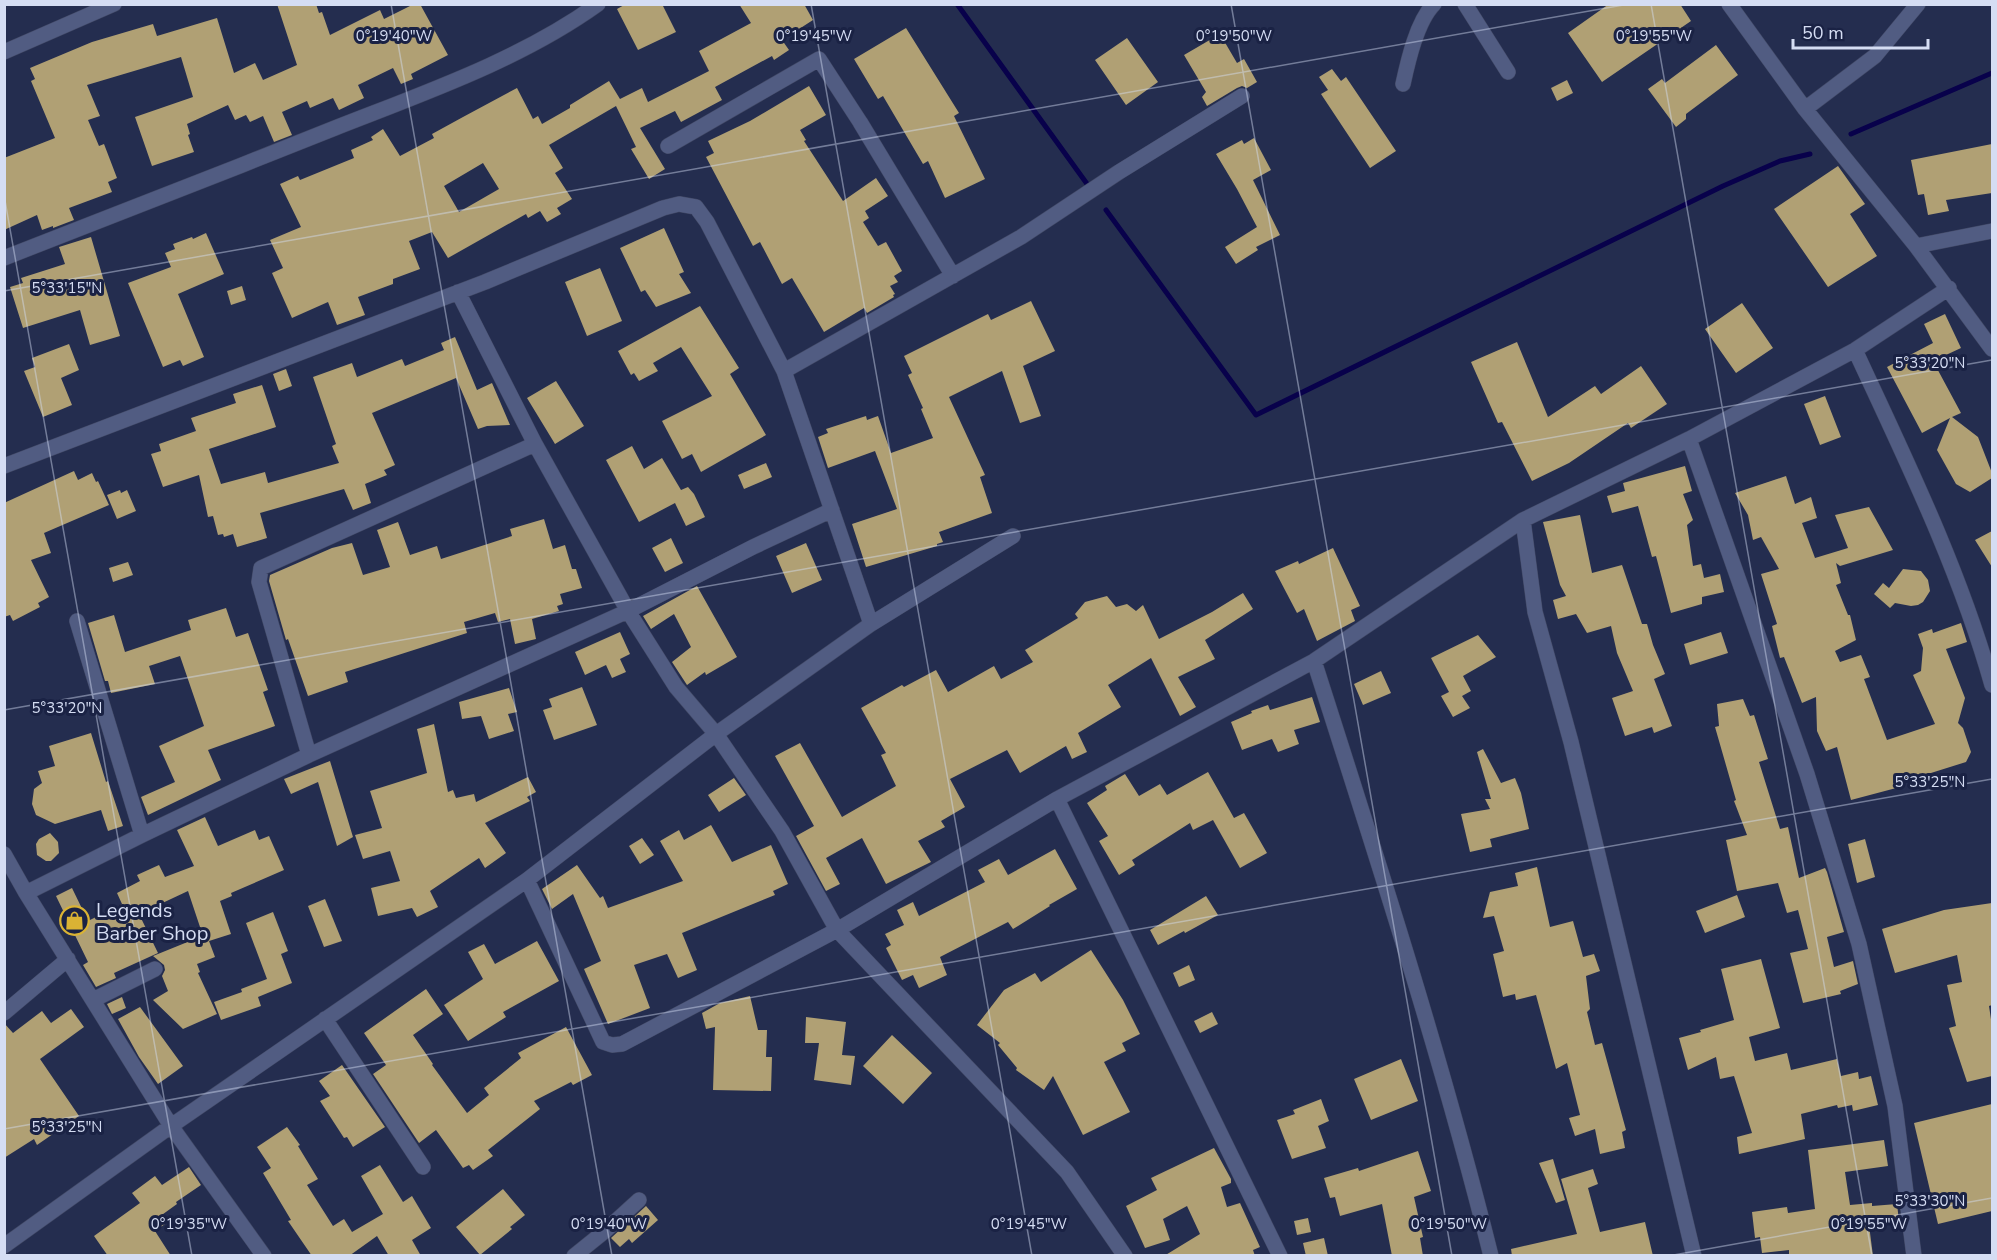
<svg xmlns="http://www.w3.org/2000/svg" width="1997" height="1260" viewBox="0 0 1997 1260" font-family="'Nunito Sans',sans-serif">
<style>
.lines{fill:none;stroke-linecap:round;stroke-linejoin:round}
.stream{stroke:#08014b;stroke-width:5}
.building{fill:#b0a074;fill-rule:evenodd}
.minor-casing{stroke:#414865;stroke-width:16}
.minor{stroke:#515c82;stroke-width:15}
.ticks{fill:none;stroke:#d5ddf3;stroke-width:1.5;stroke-opacity:0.45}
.labels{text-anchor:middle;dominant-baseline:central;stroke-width:6;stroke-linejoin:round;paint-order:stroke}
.poi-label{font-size:20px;fill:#d5ddf3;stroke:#1a2244;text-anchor:start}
.ticks-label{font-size:15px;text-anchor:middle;fill:#d5ddf3;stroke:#1a2244;stroke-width:6;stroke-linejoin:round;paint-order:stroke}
</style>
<rect width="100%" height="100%" fill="#242d4f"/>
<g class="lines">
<path class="stream" d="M957 4 1090 188
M1851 134 1992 73
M1106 210 1256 415 1723 186 1780 161 1810 154"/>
</g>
<path class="building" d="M277 4H316L319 13 322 12 330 35 380 10 384 19 414 4H420L448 55 411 74 413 79 401 84 393 68 358 85 364 98 339 110 333 98 310 108 307 101 282 112 292 135 274 142 263 116 250 122 246 115 235 120 228 105 187 124 190 134 188 135 194 152 152 166 135 117 193 97 181 57 87 85 100 116 88 120 99 146 104 144 117 178 108 182 112 192 69 208 74 220 53 228V226L42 230 37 215 4 230V158L55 138 31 81 35 79 30 68 92 42 153 24 157 36 217 18 234 73 255 63 263 80 297 65Z
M626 4H662L676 32 638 50 617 9Z
M739 4H804L813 20 782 40 789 50 774 60 772 56 715 87 722 100 681 122 675 111 640 128 665 169 649 179 631 149 636 147 616 106 549 145 563 168 555 173 572 199 557 208 561 214 547 222 540 211 528 218 526 214 448 258 432 232 409 241 420 269 393 279V284L358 297 365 315 337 325 328 302 292 318 272 273 283 268 270 240 301 227 280 184 298 176 300 180 354 158 351 150 373 140 371 137 383 129 400 156 434 138 432 134 463 117 517 88 533 119 538 116 542 124 570 108V105L609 81 620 99 642 88 648 102 709 71 699 51 751 23ZM483 163 499 189 459 212 444 186Z
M1609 4H1680L1691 21 1602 82 1568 33Z
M906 28 959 113 954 116 985 179 945 198 928 161 923 164 883 96 878 99 854 59Z
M1220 34 1237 63 1244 59 1257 82 1247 88 1242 86 1237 88 1207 106 1202 97 1206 92 1184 55Z
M1127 38 1158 82 1126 105 1095 60Z
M1716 45 1738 75 1686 114V119L1676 127 1648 89 1662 79 1665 83Z
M1332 69 1341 81 1346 77 1396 151 1370 168 1321 94 1328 90 1319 77Z
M1567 80 1573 93 1557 101 1551 88Z
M809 86 826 115 800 130 806 140 804 141 843 201 876 178 888 196 865 211 869 218 863 222 878 246 886 242 902 271 894 276 898 282 890 286 895 294 893 295 894 297 867 313 864 308 824 332 792 278 782 284 760 242 753 246 706 157 714 153 708 141 750 121Z
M1254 138 1271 170 1253 180 1280 235 1256 247 1258 250 1236 264 1225 247 1257 227 1237 189 1216 154 1242 140 1244 144Z
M1992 144V193L1946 200 1949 211 1928 215 1924 194 1918 195 1911 160Z
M1838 166 1865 204 1850 214 1877 256 1828 287 1774 209Z
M664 228 684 272 679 274 691 293 656 307 645 290 641 292 620 248Z
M206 233 224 274 178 294 204 357 183 366 180 360 163 367 128 283 171 267 165 253 175 249 173 244 192 237 193 239Z
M91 237 120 336 90 345 80 310 23 328 10 287 23 283 21 278 65 264 59 247Z
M600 268 622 321 587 336 565 282Z
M242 286 246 300 231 305 227 291Z
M1031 301 1055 351 1023 366 1041 416 1020 423 1002 371 949 397 985 475 980 477 992 513 939 532 943 542 937 544V546L866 567 852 524 897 509 875 451 828 468 818 437 828 433 826 429 866 416 867 420 878 416 891 453 933 438 921 409 923 408 908 375 912 373 904 356 988 314 991 320Z
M1742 303 1773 348 1736 373 1705 329Z
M700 306 739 368 730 374 766 435 701 472 692 454 682 459 662 421 712 396 681 347 653 363 658 371 639 381 634 373 631 375 618 351Z
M1945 314 1961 348 1933 361 1961 413 1952 417 1978 437 1992 473V478L1970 492 1956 484 1937 450 1950 418 1922 433 1887 367 1933 343 1924 324Z
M455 337 477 390 492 383 510 425 487 426 478 429 456 378 372 413 395 465 384 470 387 475 365 484 371 503 353 510 344 489 260 513 267 538 237 547 233 534 224 537 223 534 218 535 213 516 208 517 199 475 163 487 151 454 161 451 159 444 196 431 191 418 236 403 233 394 262 385 276 427 209 449 221 484 265 472 268 483 339 463 332 446 336 444 313 377 352 363 357 377 402 359 405 366 444 350 441 343Z
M1517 342 1548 417 1595 386 1601 394 1641 366 1667 404 1631 428 1628 423 1569 463 1532 481 1502 422 1498 423 1471 362Z
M69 344 79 370 61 378 72 405 43 417 24 371 35 367 32 358Z
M286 369 292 386 279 391 273 374Z
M556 381 584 426 555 444 527 398Z
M1825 396 1841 437 1820 445 1804 404Z
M632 446 644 469 662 458 681 490 688 487 694 494 705 517 686 526 675 503 639 522 606 460Z
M766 463 772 477 744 489 738 475Z
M1685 466 1692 491 1683 494 1693 520 1687 525 1693 566 1701 564 1704 578 1720 574 1724 592 1702 597V604L1671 613 1656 556 1652 557 1638 506 1612 513 1607 496 1625 491 1623 483Z
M74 471 78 480 92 473 96 482 98 481 109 505 44 533 51 553 31 560 49 597 38 603 40 607 13 621 10 615 4 617V503Z
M1786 476 1795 504 1811 497 1817 518 1802 523 1815 558 1848 548 1835 515 1869 507 1893 550 1840 566 1836 563 1841 583 1836 585 1848 615H1850L1856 640 1835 651 1840 662 1861 655 1870 677 1864 679 1887 740 1935 724 1913 675 1921 671 1923 648 1918 634 1932 629 1933 633 1961 623 1967 642 1946 649 1965 698 1958 723 1963 728 1971 752 1966 762 1899 783 1900 787 1851 800 1837 747 1826 751 1817 731 1816 697 1802 703 1784 657 1780 658 1772 626 1777 624 1761 574 1779 569 1761 537 1753 540 1748 515 1735 493Z
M120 490 121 493 127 490 136 511 117 519 107 495Z
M1580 515 1592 573 1622 565 1642 624H1647L1653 645 1665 674 1654 679 1672 726 1654 733 1652 727 1625 736 1612 698 1633 691 1617 653 1611 626 1587 633 1576 614 1558 619 1553 600 1566 596 1560 585 1543 522Z
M544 519 553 549 565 545 572 569H576L582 588 560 594 563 604 557 606 559 611 532 619 536 639 515 644 510 619 498 622 495 613 464 622 467 633 345 672 348 682 308 696 288 639 286 640 269 581 270 575 332 548 352 543 363 575 390 567 377 530 398 522 410 555 437 546 441 559 512 536 510 529Z
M1992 531V567L1975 540Z
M671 538 683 563 665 572 652 548Z
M806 543 822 580 792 593 776 556Z
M1333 548 1360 606 1351 610 1355 621 1317 641 1304 609 1297 613 1275 571 1298 561 1299 564Z
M128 562 133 575 113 582 109 568Z
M1903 569 1921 571 1928 580 1930 591 1923 602 1918 605 1911 606 1895 603 1890 608 1874 594 1883 583 1889 588Z
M697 586 737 657 706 675 705 672 687 685 672 662 691 647 674 614 651 629 643 616Z
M1243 593 1253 609 1205 640 1215 659 1178 677 1196 707 1180 716 1151 658 1108 685 1121 707 1078 733 1087 752 1072 759 1066 746 1020 773 1007 750 950 779 965 807 941 821 945 827 918 841 931 862 886 884 862 838 826 858 840 884 826 891 796 836 814 826 775 756 800 743 842 817 896 786 881 755 886 753 861 708 902 685 904 687 936 670 948 692 994 666 1001 679 1033 662 1025 650 1078 618 1075 614 1085 602 1107 596 1116 607 1127 604 1136 611 1143 605 1159 639 1212 612Z
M226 608 236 637 248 633 268 690 263 692 275 726 208 750 221 780 148 815 141 797 175 782 159 746 204 726 180 656 149 666 155 684 111 693 108 681H105L88 623 114 615 125 652 191 630 188 620Z
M620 632 630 654 620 659 626 672 612 678 606 665 585 675 575 652Z
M1721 632 1728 653 1690 665 1684 644Z
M1478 635 1496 657 1463 676 1471 691 1462 696 1470 708 1453 717 1441 696 1449 692 1431 658Z
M1381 671 1391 693 1363 705 1354 684Z
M582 687 597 725 554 740 543 710 552 707 549 699Z
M509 688 517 712 508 714 514 731 489 739 481 716 462 719 459 702Z
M1312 697 1320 722 1294 730 1299 744 1278 752 1272 739 1242 750 1231 722 1252 713 1251 711 1268 705 1270 710Z
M1743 699 1750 716 1754 715 1768 759 1759 762 1780 829 1788 827 1799 878 1825 868 1827 872 1844 932 1827 937 1834 967 1853 961 1858 984 1840 991 1841 994 1803 1003 1790 953 1808 949 1798 910 1787 913 1778 883 1737 891 1726 840 1747 835 1734 801 1736 800 1715 727 1719 726 1717 704Z
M434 724 448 792 453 790 456 798 474 794 476 802 528 777 536 792 527 797 530 801 485 823 506 853 485 868 479 858 430 891 438 907 417 917 412 908 378 916 371 888 400 881 390 851 363 859 355 835 382 828 370 791 427 773 417 729Z
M91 733 106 782 108 781 123 826 108 831 101 810 55 824 36 815 32 804 34 789 42 783 38 771 55 766 49 746Z
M1483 749 1501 783 1515 778 1521 793 1529 829 1490 839 1492 847 1470 852 1461 814 1490 809 1485 799H1491L1477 752Z
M330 761 353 837 337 846 318 782 291 794 284 779Z
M1208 772 1234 818 1244 813 1267 853 1240 868 1213 820 1193 830 1190 823 1132 860 1135 865 1119 875 1099 841 1108 836 1087 803 1107 790 1105 786 1125 774 1139 796 1160 784 1167 795Z
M734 778 746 795 719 812 708 795Z
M205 817 218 846 255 830 259 840 269 836 284 870 231 893 232 896 220 901 231 934 209 941 215 957 197 964 200 972 198 973 217 1014 183 1029 153 1000 168 991 162 976 165 970 164 965 153 956 190 941 188 938 202 933 188 891 139 914 158 953 114 973 116 978 96 987 83 965 88 962 56 896 72 888 88 921 122 904 117 893 140 881 137 875 159 865 165 877 194 866 177 830Z
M711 825 732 862 771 845 788 884 773 891 775 895 682 933 697 970 678 978 667 954 634 965 650 1008 608 1024 584 969 601 961 573 894 552 909 542 889 577 865 600 898 603 896 608 908 683 881 660 841 679 830 684 840Z
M50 833 58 842 59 853 51 861H46L37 855 36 844 39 839Z
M642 838 654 855 640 864 629 846Z
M1865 839 1875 877 1857 883 1848 844Z
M1055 849 1077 889 1049 905 1050 906 1013 929 1008 922 940 957 947 975 919 988 913 975 902 980 886 948 891 945 885 934 904 925 897 910 913 902 919 916 985 882 978 870 999 859 1008 875Z
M1537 867 1550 927 1573 921 1583 957 1594 954 1600 971 1586 976 1590 1009 1587 1012 1595 1045 1602 1043 1626 1130 1622 1132 1625 1148 1600 1154 1595 1129 1575 1136 1569 1118 1580 1115 1567 1063 1556 1069 1536 995 1516 1000 1515 994 1503 997 1493 954 1504 951 1494 916 1483 918 1490 892 1518 886 1515 873Z
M1737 895 1745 917 1705 933 1696 911Z
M1206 896 1218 915 1185 933 1184 931 1158 945 1150 930Z
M325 899 342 941 324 947 308 906Z
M1992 903V1005L1989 1006 1992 1026V1076L1967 1082 1949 1028 1956 1026 1947 985 1962 982 1957 955 1895 973 1882 929 1944 910Z
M273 912 288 951 281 954 292 983 258 997 261 1006 221 1020 214 1002 242 992 241 989 267 979 246 923Z
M537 941 559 981 503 1012 506 1017 468 1041 444 1005 483 979 468 952 484 944 495 964Z
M1091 950 1123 1000 1140 1034 1122 1043 1126 1051 1104 1062 1130 1112 1083 1135 1053 1076 1044 1090 1016 1070 1017 1068 998 1045 1000 1043 977 1025 1004 990 1035 973 1041 982Z
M1761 959 1780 1028 1749 1037 1755 1061 1787 1053 1791 1070 1837 1059 1841 1076 1858 1072 1859 1079 1871 1076 1878 1105 1853 1111 1852 1105 1838 1108 1837 1105 1801 1114 1805 1139 1739 1154 1737 1137 1752 1133 1734 1076 1720 1079 1716 1057 1688 1070 1679 1038 1701 1032 1700 1030 1734 1020 1721 969Z
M1189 965 1195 980 1179 987 1173 973Z
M426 989 443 1014 413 1035 433 1064 432 1065 467 1113 489 1095 484 1088 521 1058 518 1053 566 1027 592 1075 573 1085 571 1082 534 1101 540 1109 488 1150 493 1156 473 1170 469 1165 463 1168 436 1130 419 1143 373 1074 386 1065 364 1033Z
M750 996 758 1030H767L766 1057H772L771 1091 713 1090 715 1027 706 1029 702 1013 720 1003Z
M122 997 126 1008 112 1014 107 1004Z
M140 1007 183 1066 158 1084 139 1057 118 1019Z
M71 1009 84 1027 40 1059 79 1116 37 1145 34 1139 4 1158V1023L13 1033 42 1011 51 1023Z
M1212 1012 1218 1024 1200 1033 1194 1021Z
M806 1017 846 1022 842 1055 855 1056 851 1085 814 1080 819 1043H805Z
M892 1035 932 1073 903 1104 863 1066Z
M1401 1059 1418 1101 1371 1120 1354 1079Z
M342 1065 385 1127 353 1147 347 1137 344 1138 320 1101 330 1096 319 1081Z
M1321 1099 1329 1121 1318 1126 1326 1148 1292 1159 1277 1120 1295 1114 1293 1110Z
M1992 1104V1211L1938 1224 1914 1123Z
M287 1127 300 1145 298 1146 318 1179 307 1185 333 1226 344 1219 352 1232 383 1214 361 1176 380 1165 403 1202 412 1196 431 1228 412 1240 421 1256H389L377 1236 349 1256H312L288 1221 291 1220 263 1173 271 1168 257 1147Z
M1884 1140 1888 1166 1845 1172 1850 1205 1872 1203V1206L1897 1204 1899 1221 1869 1225 1873 1256H1789V1250L1762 1253 1760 1237 1755 1238 1752 1212 1787 1207 1788 1213 1815 1209 1808 1150Z
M1214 1148 1231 1179V1183L1221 1187 1227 1207 1240 1203 1260 1247 1253 1250 1255 1256H1164L1200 1234 1187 1206 1163 1219 1170 1240 1145 1248 1126 1206 1157 1190 1151 1178Z
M1418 1151 1431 1191 1414 1197 1423 1237 1420 1238 1423 1256H1392L1382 1204 1340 1216 1335 1197 1330 1198 1324 1178 1358 1168 1359 1171Z
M1553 1159 1565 1200 1556 1203 1539 1163Z
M189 1167 201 1185 176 1202 177 1204 159 1217 165 1224 155 1231 171 1256H108L94 1236 140 1203 132 1193 155 1176 162 1185Z
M1593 1169 1598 1184 1588 1188 1600 1232 1645 1222 1653 1256H1512L1511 1249 1577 1234 1561 1179Z
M503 1189 525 1215 510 1227 512 1229 480 1255 456 1227Z
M646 1206 658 1220 632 1243 629 1239 620 1247 611 1238Z
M1308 1218 1311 1232 1297 1235 1294 1221Z
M1324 1238 1328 1256H1306L1303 1243Z"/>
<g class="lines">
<defs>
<path id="minor" d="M1465 4 1508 72
M1729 4 1805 109 1916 246 1992 349
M4 52 114 4
M1403 84C1408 61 1417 21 1434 4
M1805 109 1875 56 1918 4
M668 146 819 59 860 122 953 276
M1916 246 1992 231
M4 258C115 215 225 172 335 128 424 93 520 60 598 4
M458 292 535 444 628 611 676 687 716 734 782 831 837 930 1067 1172 1125 1256
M1855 350C1906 460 1959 568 1992 685
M784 371 1021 237 1119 172 1242 96
M1689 439 1807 774 1859 944 1895 1106 1914 1256
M4 466 485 282 663 208 679 204 696 207 707 222 784 371 871 624
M1523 520 1535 612 1571 742 1694 1256
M77 621 142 835
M1314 661C1377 858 1441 1055 1491 1256
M309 755 259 582 261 568 535 444
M1057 799 1280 1256
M4 854 26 893 171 1126 264 1256
M527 880 603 1042 612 1045 622 1044 837 930 1057 799 1314 661 1523 520 1689 439 1855 350 1949 288
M26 893 142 835 309 755 628 611 753 547 832 510
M93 1000 155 969
M4 1013 68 959
M325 1019 423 1167
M4 1246 171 1126 527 880 716 734 871 624 1013 536
M574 1256 605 1231 639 1200"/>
</defs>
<use href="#minor" class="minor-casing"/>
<use href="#minor" class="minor"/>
</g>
<path class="ticks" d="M391 4 612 1256M811 4 1032 1256M1231 4 1452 1256M1651 4 1872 1256M4 195 192 1256M4 291 1629 4M4 710 1992 360M4 1129 1992 779M1668 1256 1992 1198"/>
<defs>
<symbol id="shop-ring" viewBox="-11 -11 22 22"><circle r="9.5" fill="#1a2244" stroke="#dab334" stroke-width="1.5"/><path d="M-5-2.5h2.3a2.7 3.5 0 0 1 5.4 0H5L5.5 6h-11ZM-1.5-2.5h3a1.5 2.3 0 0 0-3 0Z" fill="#dab334"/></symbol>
</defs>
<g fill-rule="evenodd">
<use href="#shop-ring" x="58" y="904" width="33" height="33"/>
</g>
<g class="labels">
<g class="poi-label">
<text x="96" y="910">Legends<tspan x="96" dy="23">Barber Shop</tspan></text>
</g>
</g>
<g class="ticks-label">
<text x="394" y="41">0°19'40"W</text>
<text x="814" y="41">0°19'45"W</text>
<text x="1234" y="41">0°19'50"W</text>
<text x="1654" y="41">0°19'55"W</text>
<text x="67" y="293">5°33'15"N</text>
<text x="1930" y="368">5°33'20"N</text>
<text x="67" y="713">5°33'20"N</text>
<text x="1930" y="787">5°33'25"N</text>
<text x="67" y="1132">5°33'25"N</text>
<text x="1930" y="1206">5°33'30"N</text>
<text x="189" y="1229">0°19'35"W</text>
<text x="609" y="1229">0°19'40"W</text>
<text x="1029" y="1229">0°19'45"W</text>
<text x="1449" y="1229">0°19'50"W</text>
<text x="1869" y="1229">0°19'55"W</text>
</g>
<rect width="1997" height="1260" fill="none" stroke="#d5ddf3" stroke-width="12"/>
<path d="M1793 39v9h135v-9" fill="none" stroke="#d5ddf3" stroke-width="3"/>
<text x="1802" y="39" font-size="18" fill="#d5ddf3" stroke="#1a2244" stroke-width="4.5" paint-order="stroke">50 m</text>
</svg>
